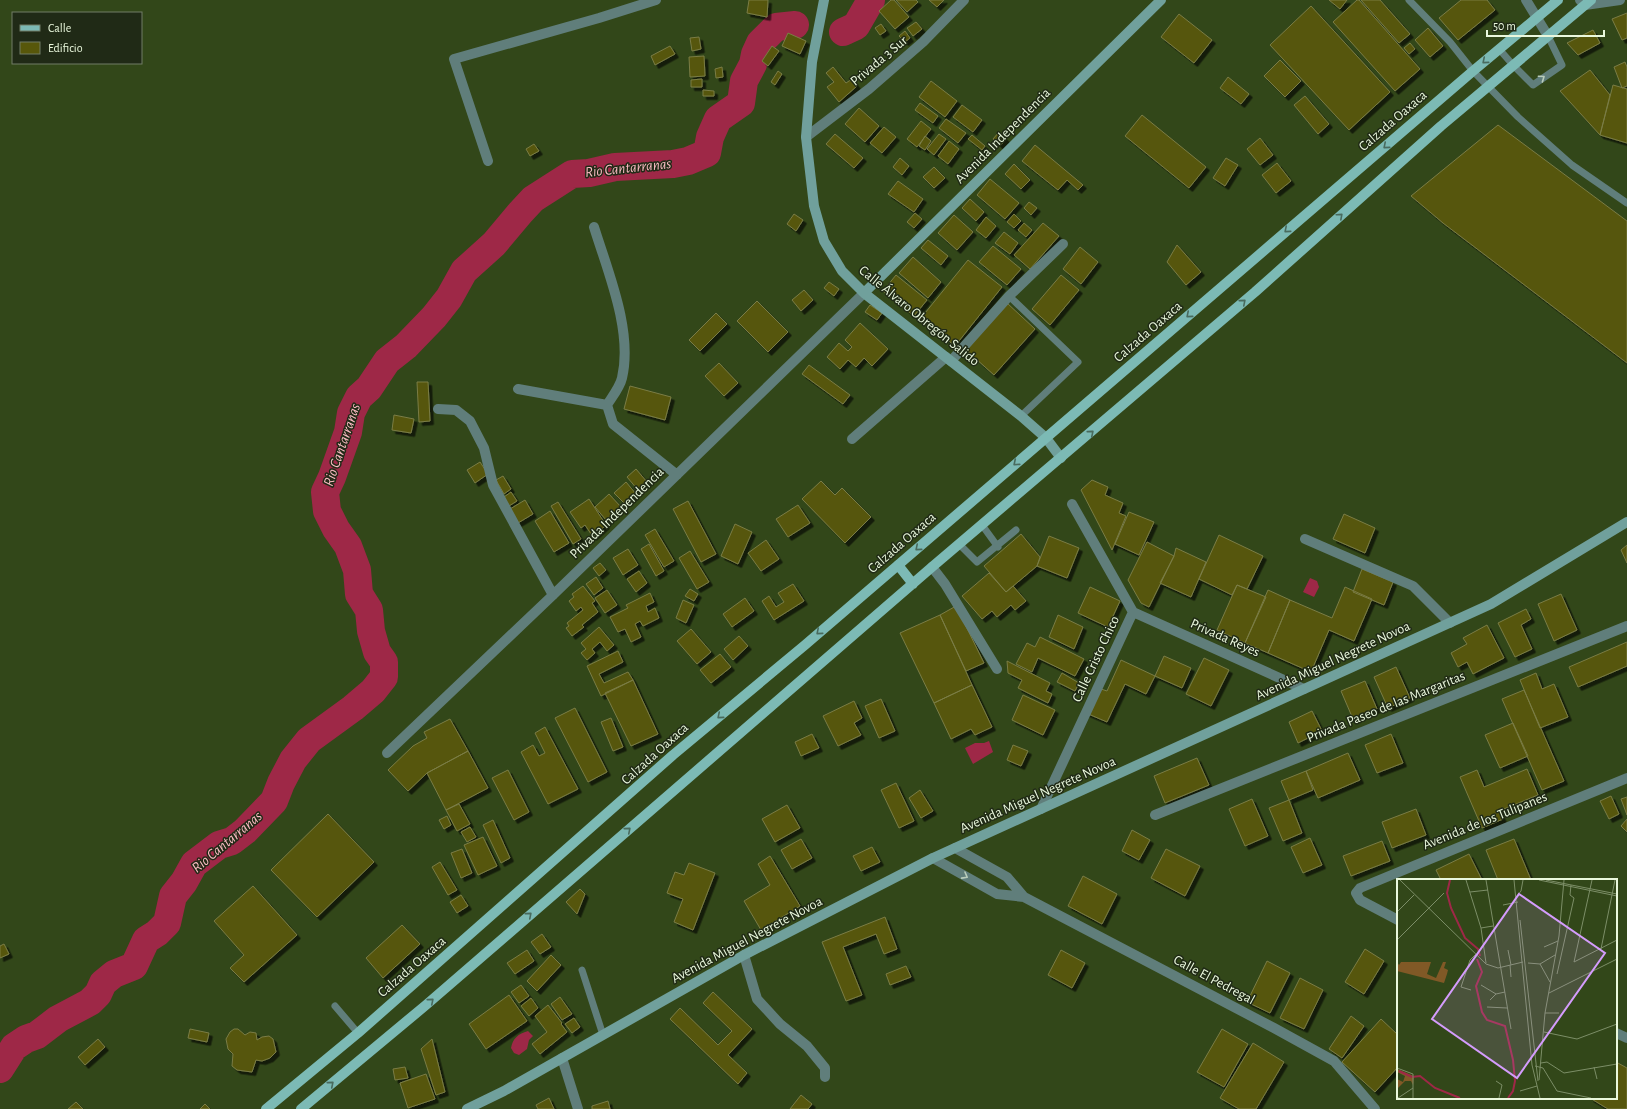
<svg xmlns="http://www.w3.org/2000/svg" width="1627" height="1109" viewBox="0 0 1627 1109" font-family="'Alegreya Sans',sans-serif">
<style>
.water{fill:#9e2847}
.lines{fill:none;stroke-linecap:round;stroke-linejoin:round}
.river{stroke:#9e2847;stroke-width:28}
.building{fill:#57570a;stroke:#7a7c46;filter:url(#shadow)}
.lane{stroke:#607e7b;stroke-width:7}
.street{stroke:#607e7b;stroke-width:10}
.secondary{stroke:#70a09c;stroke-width:10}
.primary{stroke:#7cbab5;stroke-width:10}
.oneway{stroke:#496b5e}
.oneway2{stroke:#bacdbb}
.labels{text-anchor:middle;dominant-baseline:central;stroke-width:3;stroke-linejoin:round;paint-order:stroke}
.street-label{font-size:14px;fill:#eaf8dd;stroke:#202a16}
.water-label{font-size:15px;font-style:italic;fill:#fbbcc4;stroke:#202a16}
.inset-river{fill:none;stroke:#9e2847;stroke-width:2}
.inset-road{fill:none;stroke:#7c8e67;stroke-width:1}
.view{fill:#d49cfc;fill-opacity:0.15;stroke:#d49cfc;stroke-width:2}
.inset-edge{fill:none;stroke:#eaf8dd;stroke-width:2}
</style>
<defs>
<filter id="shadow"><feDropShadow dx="3.5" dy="3.5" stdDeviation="0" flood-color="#0009"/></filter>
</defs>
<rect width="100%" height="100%" fill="#324719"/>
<path class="water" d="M1310 578 1317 581 1319 587 1314 597 1303 592Z
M989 741 993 752 973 764 965 748 975 743H984Z
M528 1031 533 1036 529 1040 527 1049 519 1055 514 1053 511 1048C513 1038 518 1034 528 1031Z"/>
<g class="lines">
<path class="river" d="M843 32 856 26 871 0
M0 1069 14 1047 26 1039 37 1035 58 1019 90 1002 98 994 103 983 114 974 134 966 146 940 157 933 167 923 173 896 184 882 194 864 219 845 232 841 245 831 274 801 281 783 293 760 309 740 353 708 373 691 384 677V662L377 652 371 631 369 610 359 594 357 570 348 546 336 529 327 511 325 492 332 477 348 432 351 413 359 397 369 388 387 361 406 346 434 317 449 298 464 271 494 244 520 213 533 199 572 174 589 173 615 167 673 164 688 161 707 153 710 137 718 119 741 103 744 81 753 64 755 54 760 43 776 27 795 25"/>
</g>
<path class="building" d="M749 0H768L767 17 747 13Z
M891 0H894L909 17 895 29 879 11Z
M896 0H916L918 2 907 12Z
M929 0H944L937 7Z
M1329 0H1347L1340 9Z
M1357 0H1359L1420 69 1395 91 1333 22Z
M1361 0H1380L1410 34 1399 43Z
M1461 0H1487L1495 10 1458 40 1439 18Z
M1311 6 1390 92 1349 130 1270 45Z
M1627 13V38L1622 40 1612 19Z
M1179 14 1212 40 1194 63 1161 37Z
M916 22 922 29 913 36 907 28Z
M881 24 886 31 880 35 875 28Z
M1428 28 1443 46 1430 57 1415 40Z
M1593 30 1600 43 1578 55 1567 43Z
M905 31 910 38 905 42 899 36Z
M788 33 806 41 800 54 782 46Z
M699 37 701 49 692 51 690 38Z
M1410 43 1415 49 1409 54 1404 48Z
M670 46 675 54 655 65 651 56Z
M772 46 779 51 768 66 762 61Z
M704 56 705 76 690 77 689 57Z
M1280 60 1301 81 1285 97 1264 76Z
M1625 62 1627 67V86L1622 88 1614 67Z
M722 67 723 77 716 78 715 69Z
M833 67 846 83 852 79 857 86 839 102 827 87 834 82 826 73Z
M1590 70 1610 95 1600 135 1560 91Z
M778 71 782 74 775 85 771 82Z
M1228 77 1249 94 1241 104 1220 88Z
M702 79V87H691V80Z
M931 81 957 101 945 117 919 97Z
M1613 85 1627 89V143L1600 135Z
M703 90 714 91V96H703Z
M1305 96 1329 124 1318 134 1294 105Z
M920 103 938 116 933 123 915 110Z
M962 105 982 120 973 132 953 117Z
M859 108 879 126 865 142 845 124Z
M1142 115 1206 167 1189 188 1125 136Z
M946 119 966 133 958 143 939 128Z
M921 121 931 129 917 147 907 139Z
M1498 125 1627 221V363L1443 223 1411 196Z
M884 127 896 137 882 153 870 143Z
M999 132 1006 139 1000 146 993 139Z
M835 134 863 158 854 168 826 144Z
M939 134 946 139 934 155 927 149Z
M972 135 985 146 982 150 968 139Z
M925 136 931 141 925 150 919 146Z
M1260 138 1273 155 1260 165 1247 149Z
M949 141 959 149 948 164 938 156Z
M534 144 539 151 530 156 526 149Z
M1035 145 1083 185 1078 190 1067 180 1058 190 1022 161Z
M900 158 909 166 902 175 893 167Z
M1226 158 1238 165 1225 186 1213 178Z
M1277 163 1291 181 1276 193 1262 175Z
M1014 164 1030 180 1021 189 1005 174Z
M934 167 945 178 934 188 923 177Z
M990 179 1019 203 1005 219 977 195Z
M898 181 923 199 914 212 888 194Z
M970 199 984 212 976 221 962 208Z
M1029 202 1037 208 1031 215 1024 208Z
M915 213 922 219 914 228 907 222Z
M794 214 803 220 796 231 787 224Z
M1014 214 1021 221 1014 228 1007 222Z
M954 215 973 232 957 250 938 233Z
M986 217 996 226 986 238 976 230Z
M1024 223 1032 230 1026 237 1018 230Z
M1043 223 1059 236 1030 269 1014 255Z
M1004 232 1018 243 1010 254 995 243Z
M928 240 948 256 941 265 921 248Z
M1177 245 1201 272 1186 285 1167 262Z
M993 246 1021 269 1007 285 979 262Z
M1080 247 1098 262 1081 284 1063 269Z
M913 257 941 282 928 298 899 273Z
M968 260 1002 287 955 346 921 318Z
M896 275 927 300 914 316 883 291Z
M1061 275 1079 290 1050 325 1032 309Z
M829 282 839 289 834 296 824 288Z
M804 290 813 300 801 311 792 300Z
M757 301 788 332 768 352 737 321Z
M1007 303 1035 329 994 375 965 349Z
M870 305 882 313 877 320 865 312Z
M716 313 727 324 700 351 689 340Z
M860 323 888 349 872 366 864 358 856 367 848 360 840 369 827 357 839 343 848 351 852 347 845 340Z
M719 363 738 383 724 396 705 376Z
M809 365 850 395 843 404 802 374Z
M417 382H428L430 421 419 422Z
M630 386 671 397 665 420 624 409Z
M394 415 414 419 411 433 392 430Z
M480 462 488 474 475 483 467 470Z
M636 469 647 482 638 490 627 477Z
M503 476 511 489 504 494 496 480Z
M1092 480 1108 487 1105 495 1123 503 1119 513 1126 516 1112 550 1081 490Z
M821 481 835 495 842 488 871 517 845 543 802 499Z
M626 482 636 494 625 504 614 493Z
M511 492 517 501 509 506 504 497Z
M609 494 621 507 606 520 595 507Z
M589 499 606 525 593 537 585 525 581 528 570 512Z
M525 500 533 514 518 523 510 509Z
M688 501 716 554 701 562 673 509Z
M558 502 581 539 573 544 551 506Z
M798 505 810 523 788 537 776 519Z
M550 511 569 543 554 552 535 521Z
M1129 512 1154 522 1139 555 1115 544Z
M1344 514 1375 528 1365 553 1333 539Z
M735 524 752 532 738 564 721 556Z
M655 529 674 561 664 567 645 535Z
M1021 534 1040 557 1037 566 1006 592 984 566Z
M1219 535 1263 556 1247 589 1237 585 1232 595 1199 579Z
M1049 536 1079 548 1067 578 1037 566Z
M766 540 779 559 761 571 748 553Z
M1147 542 1174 556 1149 607 1141 603 1128 580Z
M649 544 664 571 656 576 641 549Z
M1627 545V563L1621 550Z
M1176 548 1206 562 1191 597 1160 583 1174 556Z
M628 549 638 565 623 575 613 558Z
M690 551 709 582 697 589 679 558Z
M600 563 606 570 599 576 593 568Z
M1362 569 1393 582 1384 605 1353 592Z
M639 571 647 583 636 592 627 579Z
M989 573 1006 592 1013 586 1026 601 1015 610 1011 605 997 617 992 611 982 619 962 596Z
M596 577 603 588 594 595 586 584Z
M793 584 804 601 774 620 762 601 769 596 776 607 784 602 778 593Z
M1237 585 1266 597 1245 643 1217 630Z
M583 586 595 601 592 603 598 612 582 625 584 627 572 636 566 628 569 626 567 623 583 610 581 607 576 611 569 601 574 597 572 594Z
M1090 587 1120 601 1108 627 1078 613Z
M1345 587 1372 599 1354 641 1329 630 1311 672 1268 653 1290 600 1332 618Z
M690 589 698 594 694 601 685 596Z
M607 590 617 605 605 613 595 598Z
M1268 590 1290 600 1268 653 1245 643Z
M650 593 654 602 646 606 648 612 655 608 659 618 643 626 640 621 635 624 641 637 631 642 625 629 618 632 610 617 628 608 626 605Z
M1561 594 1577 630 1554 641 1538 604Z
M745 598 754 611 732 627 723 614Z
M683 600 694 605 686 623 676 618Z
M956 606 984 663 966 671 940 615Z
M1526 609 1531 619 1521 625 1532 649 1515 657 1498 623Z
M940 615 972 685 934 703 900 633Z
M1058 615 1083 627 1074 649 1049 637Z
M1487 625 1504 658 1473 674 1467 662 1458 667 1451 653 1467 644 1463 638Z
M599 627 614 645 607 651 600 642 592 649 595 653 587 660 581 653 586 649 581 643Z
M691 629 711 652 697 664 677 641Z
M739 636 748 646 733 660 724 649Z
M1040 637 1084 659 1075 676 1038 658 1032 672 1016 664 1027 643 1035 647Z
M1627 642V666L1578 687 1569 667Z
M618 651 623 662 599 674 604 683 628 672 633 680 601 696 587 666Z
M720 654 731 667 711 683 700 670Z
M1164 656 1191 668 1182 688 1155 676Z
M1204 658 1229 670 1211 706 1186 694Z
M1121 660 1155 676 1146 694 1125 684 1107 722 1086 713 1098 688 1107 691Z
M1007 661 1050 683 1046 691 1052 694 1048 703 1018 688 1022 680 1008 673Z
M1396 667 1410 698 1388 708 1374 677Z
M1062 673 1079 683 1075 691 1057 682Z
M1536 673 1542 689 1554 684 1568 717 1540 728 1520 680Z
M633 680 658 734 631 746 605 693Z
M1365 681 1377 709 1353 719 1341 691Z
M972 685 992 727 975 735 971 729 951 739 934 703Z
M1524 690 1564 781 1542 790 1502 699Z
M1023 695 1055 710 1043 735 1012 720Z
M881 699 895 731 879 738 865 706Z
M854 701 862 718 854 723 861 735 838 746 823 716Z
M575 708 607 772 588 782 555 718Z
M1312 711 1322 731 1298 743 1289 722Z
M611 718 623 747 613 751 601 722Z
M450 719 468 751 427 773 408 791 388 770 413 746 427 738 424 732Z
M1513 723 1528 756 1500 768 1485 735Z
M545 727 578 789 548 804 521 752 533 745 539 756 545 753 535 733Z
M812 734 819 748 801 756 795 742Z
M1391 734 1403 763 1377 773 1365 745Z
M1013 745 1028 751 1021 766 1007 760Z
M468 751 488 788 446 810 427 773Z
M1348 753 1360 780 1318 798 1306 771Z
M1197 758 1209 785 1165 803 1154 776Z
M1527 769 1538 795 1499 811 1503 819 1482 828 1460 777 1477 770 1484 787Z
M508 770 529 812 514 820 492 778Z
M1306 771 1313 790 1289 800 1281 781Z
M896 783 914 821 899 828 881 790Z
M920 790 933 811 921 818 909 798Z
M1611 796 1619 814 1609 819 1600 801Z
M1627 797V815L1621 799Z
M1252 799 1268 836 1245 846 1229 809Z
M1289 800 1302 833 1283 841 1269 808Z
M459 804 470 824 457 831 446 810Z
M787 805 800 828 775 842 762 819Z
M1416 809 1426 835 1392 848 1382 822Z
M328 814 374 862 317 917 271 870Z
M447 816 451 825 444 829 439 820Z
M1627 819V832L1621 826Z
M493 820 510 858 501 863 483 825Z
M470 827 476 837 467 842 461 832Z
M1132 830 1150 840 1139 860 1122 851Z
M483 837 497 866 478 875 464 845Z
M1310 838 1322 865 1303 873 1291 847Z
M801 839 812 858 792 869 781 850Z
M1514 839 1531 880H1498L1486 850Z
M1382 841 1390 861 1351 876 1343 856Z
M872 847 880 862 861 871 853 856Z
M462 849 472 873 461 878 451 853Z
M1166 849 1200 866 1185 896 1151 878Z
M1469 854 1482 880H1441L1436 870Z
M770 856 800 906 761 930 744 901 770 885 758 864Z
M440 862 457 890 448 895 432 867Z
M689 863 715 873 693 930 674 922 683 899 667 893 675 872 684 875Z
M1083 876 1117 894 1102 924 1068 906Z
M253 886 297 935 244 982 230 968 244 955 214 921Z
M580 889 585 894 577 914 566 902Z
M461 895 468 906 457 913 450 902Z
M885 917 897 949 884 954 876 934 843 947 862 995 846 1001 822 942Z
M402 925 420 944 383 978 366 958Z
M542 934 551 947 540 954 531 942Z
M4 944 9 954 0 958V946Z
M1365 949 1384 961 1364 994 1345 982Z
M527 950 534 961 515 974 507 963Z
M1061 950 1085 963 1072 988 1048 975Z
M551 955 561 965 537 991 527 981Z
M1267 961 1290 973 1270 1013 1247 1002Z
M906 966 911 977 890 985 886 974Z
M1300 978 1323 990 1304 1029 1280 1018Z
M521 985 529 996 519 1003 511 992Z
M713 992 752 1029 728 1055 747 1073 738 1084 670 1019 680 1008 718 1045 732 1031 703 1003Z
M509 995 527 1021 486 1049 469 1024Z
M560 997 572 1014 562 1020 551 1004Z
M531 998 538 1008 529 1016 521 1006Z
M548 1005 562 1023 561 1024 567 1032 540 1054 532 1044 547 1032 535 1016Z
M1351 1016 1364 1026 1342 1058 1329 1049Z
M574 1018 580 1027 572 1033 565 1024Z
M1381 1019 1398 1035V1067L1375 1092 1342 1062Z
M190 1029 209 1033 207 1042 188 1038Z
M234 1029H238L245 1035 250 1032 256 1033 257 1040 262 1037 269 1036 273 1039 276 1052 270 1058 262 1061 256 1060 252 1072 237 1070 232 1066 233 1054 228 1049 226 1039 230 1032Z
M1222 1029 1248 1044 1224 1087 1197 1072Z
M98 1039 105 1047 85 1065 78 1057Z
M432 1039 445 1092 436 1095 421 1049Z
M1253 1043 1284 1062 1256 1109H1239L1220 1098Z
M1616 1062 1627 1068V1109H1608L1590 1098H1616Z
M405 1067 408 1078 395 1080 393 1069Z
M426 1074 435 1099 408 1108 400 1083Z
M801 1095 812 1104 808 1109H790Z
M549 1098 554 1109H538L536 1105Z
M608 1101 610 1109H592V1106Z
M76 1102 83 1109H68Z
M205 1104 210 1109H200Z"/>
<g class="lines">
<path class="lane" d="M1409 0 1450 42 1473 71 1518 117 1572 165 1627 203
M1499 49 1513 65 1533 85 1562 65 1548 36
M1009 296 1078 362 1021 416
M982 525 998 547
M959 544 977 562 1016 530
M582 970 603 1035
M335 1006 358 1033"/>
<path class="street" d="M1526 0 1548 36
M1580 0 1585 5 1620 0
M806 137 869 89 923 42 964 0
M488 161 454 59 599 18 656 0
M594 227C608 272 633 331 622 378 620 387 612 397 607 405L613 424 677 475
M951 361 1009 296 1063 244
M518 389 607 405
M438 409 456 410 470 421 484 448 493 485 553 595
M852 439 946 357
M1305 539 1413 586 1450 623
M932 567 945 584 997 669
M1133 612 1304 689
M387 753 553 595 864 293
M1041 809 1133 612 1072 504
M1155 815 1627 626
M955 848 1007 877 1024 897
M933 858 997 894 1024 897 1274 1028 1334 1061 1375 1109
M1398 920 1360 900 1356 893 1360 888 1627 778
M744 955 757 999 780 1024 807 1046 825 1068V1077
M1616 1033 1627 1038
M562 1058 578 1109"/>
<path class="secondary" d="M824 0 812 62 806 137 814 206 824 241 842 271 864 293 1021 416 1046 438 1061 458
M864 293 1161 0
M467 1109 504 1091 744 955 933 858 1491 604 1627 522"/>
<path class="primary" d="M898 565 913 584
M266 1109 358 1033 673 755 805 645 1473 71 1558 0
M301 1109 426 1005 932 567 1255 292 1441 126 1591 0"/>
</g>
<defs><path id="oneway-chevron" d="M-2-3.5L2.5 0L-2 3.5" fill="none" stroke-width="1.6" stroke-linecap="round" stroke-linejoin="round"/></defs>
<g class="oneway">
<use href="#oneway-chevron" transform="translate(1485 61) rotate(140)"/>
<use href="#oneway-chevron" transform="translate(1386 146) rotate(139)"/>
<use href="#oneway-chevron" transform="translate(1340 216) rotate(-42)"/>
<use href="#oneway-chevron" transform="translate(1287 230) rotate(139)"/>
<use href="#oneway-chevron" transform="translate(1243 302) rotate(-41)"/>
<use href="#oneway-chevron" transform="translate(1189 315) rotate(139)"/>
<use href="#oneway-chevron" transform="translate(1091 433) rotate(-40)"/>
<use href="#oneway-chevron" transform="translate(1016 463) rotate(140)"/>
<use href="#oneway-chevron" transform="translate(918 548) rotate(139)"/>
<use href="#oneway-chevron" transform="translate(819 632) rotate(139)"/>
<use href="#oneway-chevron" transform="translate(720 716) rotate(140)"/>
<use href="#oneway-chevron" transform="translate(628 830) rotate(-41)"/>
<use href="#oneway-chevron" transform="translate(529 915) rotate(-41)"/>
<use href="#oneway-chevron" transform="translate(431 1001) rotate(-41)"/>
<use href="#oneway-chevron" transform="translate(331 1084) rotate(-40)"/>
</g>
<g class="oneway2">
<use href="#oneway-chevron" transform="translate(1542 78) rotate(-35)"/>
<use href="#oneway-chevron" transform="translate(965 876) rotate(29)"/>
</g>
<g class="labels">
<g class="street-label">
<text transform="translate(879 61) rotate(-40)">Privada 3 Sur</text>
<text transform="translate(1393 121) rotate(-41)">Calzada Oaxaca</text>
<text transform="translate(1003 136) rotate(-45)">Avenida Independencia</text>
<text transform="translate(919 316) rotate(39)">Calle Álvaro Obregón Salido</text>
<text transform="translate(1148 332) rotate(-41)">Calzada Oaxaca</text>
<text transform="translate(617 513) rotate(-44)">Privada Independencia</text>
<text transform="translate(902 543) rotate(-41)">Calzada Oaxaca</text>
<text transform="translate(1225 638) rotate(24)">Privada Reyes</text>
<text transform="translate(1096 659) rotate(-65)">Calle Cristo Chico</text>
<text transform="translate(1333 661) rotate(-25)">Avenida Miguel Negrete Novoa</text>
<text transform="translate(1386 707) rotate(-22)">Privada Paseo de las Margaritas</text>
<text transform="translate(655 754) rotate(-42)">Calzada Oaxaca</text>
<text transform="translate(1038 795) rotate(-24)">Avenida Miguel Negrete Novoa</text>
<text transform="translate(1485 821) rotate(-22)">Avenida de los Tulipanes</text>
<text transform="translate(747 940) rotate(-28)">Avenida Miguel Negrete Novoa</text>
<text transform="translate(412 967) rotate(-41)">Calzada Oaxaca</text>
<text transform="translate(1214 980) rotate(28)">Calle El Pedregal</text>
</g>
<g class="water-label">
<text transform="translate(628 168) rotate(-6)">Rio Cantarranas</text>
<text transform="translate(342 445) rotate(-71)">Rio Cantarranas</text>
<text transform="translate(227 842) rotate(-40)">Rio Cantarranas</text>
</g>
</g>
<g transform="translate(1397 879)">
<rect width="220" height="220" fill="#324719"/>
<path d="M0 83 2 86 4 83H34L30 95 39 99 46 83H49L47 89 51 91 50 95 47 104 0 92ZM0 190 17 197 16 206 14 202H8L0 210V200L6 203 8 197 0 193Z" fill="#815926"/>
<path class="inset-river" d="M53 1 50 14 54 29 68 59 81 70 83 77M80 80 85 93 79 107 85 133 90 141 108 147 116 181 118 202 116 212 111 219M2 192 15 198 23 197 38 209 63 219"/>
<path class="inset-road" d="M3 1 89 85 101 89 126 83M69 1 84 49 89 84M89 1 114 150M117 1 135 186 143 219M142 1 220 17M149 1 220 15M73 13 91 11M119 18 124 12 126 1M106 26 121 23M0 33 17 16M123 41 141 202M84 49 96 47M0 61 47 14M147 68 161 62M204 70 218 1M111 71 114 86M177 83 195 1M177 83 220 61M131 84 143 85 153 103M143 85 158 76M113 86 114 98M160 95 177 19 173 16 174 6M84 106 99 115M74 111 64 108 73 81 79 75M152 114 220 80M93 121 99 115 108 113M90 128 110 129M148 134H162M147 153 180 160 220 145M144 184 150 183 167 194 220 185M138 187 146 189 160 212 194 219M197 188 200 200M0 189 16 195V219M142 201 148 134 162 57 167 1M99 202 105 206 102 219M123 212 140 207M1 219 16 209"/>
<path class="view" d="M122 15 208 74 120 199 35 140Z"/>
<rect width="220" height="220" class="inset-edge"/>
</g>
<rect x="12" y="12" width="130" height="52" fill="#202a16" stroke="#717c66"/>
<rect x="20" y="25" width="20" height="6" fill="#7cbab5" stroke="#717c66"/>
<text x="48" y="32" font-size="12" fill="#eaf8dd">Calle</text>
<rect x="20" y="42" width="20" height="12" fill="#57570a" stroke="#717c66"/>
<text x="48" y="52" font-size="12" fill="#eaf8dd">Edificio</text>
<path d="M1487 30v6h117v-6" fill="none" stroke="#eaf8dd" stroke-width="2"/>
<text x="1493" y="30" font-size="12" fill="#eaf8dd" stroke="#202a16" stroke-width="3" paint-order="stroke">50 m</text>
</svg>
